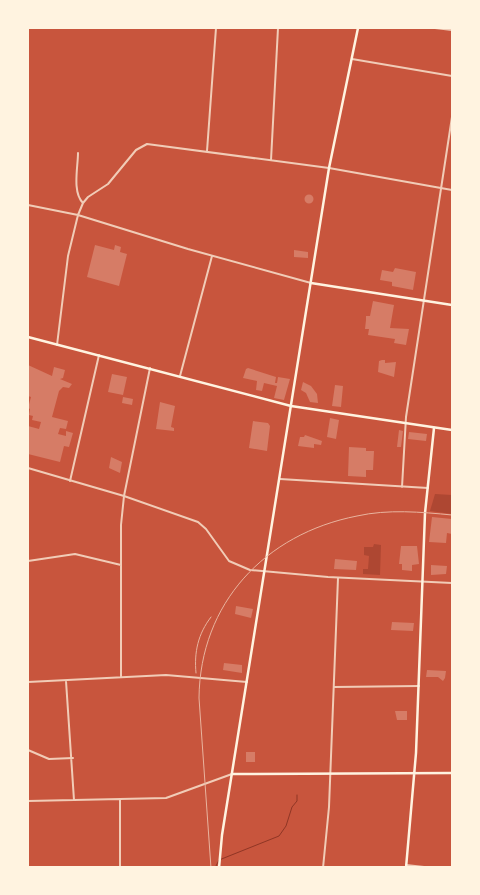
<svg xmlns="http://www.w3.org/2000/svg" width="480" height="895" viewBox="0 0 480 895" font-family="'PT Sans',sans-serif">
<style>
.green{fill:#ae4732}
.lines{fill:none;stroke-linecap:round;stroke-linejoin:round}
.stream{stroke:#8f3625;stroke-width:1}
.building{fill:#d67c66}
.minor{stroke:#f1ccb7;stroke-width:2}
.tertiary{stroke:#f1ccb7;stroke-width:2}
.secondary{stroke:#fff3e0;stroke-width:2.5}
.primary{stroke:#fff3e0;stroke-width:2.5}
.rail{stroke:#e9b49f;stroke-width:1}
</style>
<rect width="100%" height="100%" fill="#c8553d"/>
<path class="green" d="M435 494 452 495V514L430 511Z
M374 544 381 545 380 575 363 574V569H368L369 556 364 555V547H373Z"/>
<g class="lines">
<path class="stream" d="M215 868 219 860 279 836 286 826 292 807 297 801V795"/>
</g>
<path class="building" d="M304.5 199a4.5 4.5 0 1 1 9 0a4.5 4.5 0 1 1-9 0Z
M95 245 114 250 115 245 121 247 120 252 127 254 119 286 87 277Z
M294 250 308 252V258L294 257Z
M395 268 416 272 413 290 392 286V282L380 280 382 270 393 272Z
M373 301 394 305 390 328 409 329 406 345 394 343 395 339 368 335 369 329H365L366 320V316H370Z
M382 360H385V363L396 362 394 377 378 372 379 361Z
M28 365 52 376 54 367 65 370 63 378 60 379 72 384 69 388 63 387 59 391 52 417 68 421 66 429 60 428 58 434 66 436V431L73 433 69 447 64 446 60 462 28 454V426L39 429 41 422 32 420 33 416 29 415 30 409 28 408 31 397 28 396Z
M248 368 276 377 275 383H277L278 377 290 379 284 400 274 398 277 386 264 383 262 391 256 390 257 381 243 378 246 369Z
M112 374 127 377 123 395 108 392Z
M303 382 311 386 317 394 318 403 310 402 306 393 301 390Z
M335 385 343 386 341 407 332 406Z
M123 397 133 399 132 405 122 403Z
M160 402 175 406 171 427 174 428V431L156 429Z
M330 418 339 420 336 439 327 437Z
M253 421 268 423 270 426 267 451 249 448Z
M399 430 403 431 401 447H397Z
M409 432 427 434 426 441 408 439Z
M305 435 322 441 321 445 314 444V448L298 446 300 437H304Z
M349 447 366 448V451H374L373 470H366V477L348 476Z
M111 457 122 462 120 473 109 468Z
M432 517 452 519V534L447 533 446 543 429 542Z
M401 546H417L419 564 412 565V571L402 570V564H399Z
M335 559 357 561 356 570 334 569Z
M431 565 447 566 446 574 431 575Z
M236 606 253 609 251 618 235 614Z
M392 622 414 623 413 631 391 630Z
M224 663 242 665V673L223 670Z
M427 670 446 671 445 678 443 681 438 677H426Z
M395 711H407V720H397Z
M246 752H255V762H246Z"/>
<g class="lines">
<path class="minor" d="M435 28 452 30
M352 59 452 76
M207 151 216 28
M78 153C78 167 72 192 83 203
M271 160 278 28
M28 205 78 215 83 203 88 197 108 184 136 150 147 144 329 168 452 190
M57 345 68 256 78 215 188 249 311 283
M180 376 212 256
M280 479 428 488
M70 481 99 355
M402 487 406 417 452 117
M28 561 75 554 121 565
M121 677V525L124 496 150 368
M66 681 74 800
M28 682 166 675 247 682
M334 687 419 686
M28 750 49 759 73 758
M120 800V868
M28 801 166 798 232 774
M406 865 433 868
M323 868 329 807 338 578"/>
<path class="tertiary" d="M28 468 124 496 198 522 206 529 229 561 250 570 328 577 452 583"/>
<path class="secondary" d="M311 283 452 305
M232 774 452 773
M406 868 416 753 425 513 434 428"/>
<path class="primary" d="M28 337 291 406 452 430
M219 868 222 835 329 168 358 28"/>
<path class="rail" d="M196 673C194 652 198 634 211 617
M211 868 199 698C200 603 265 534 357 516 388 509 421 512 452 515"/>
</g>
<rect width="480" height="895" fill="none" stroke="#fff3e0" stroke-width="58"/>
</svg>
